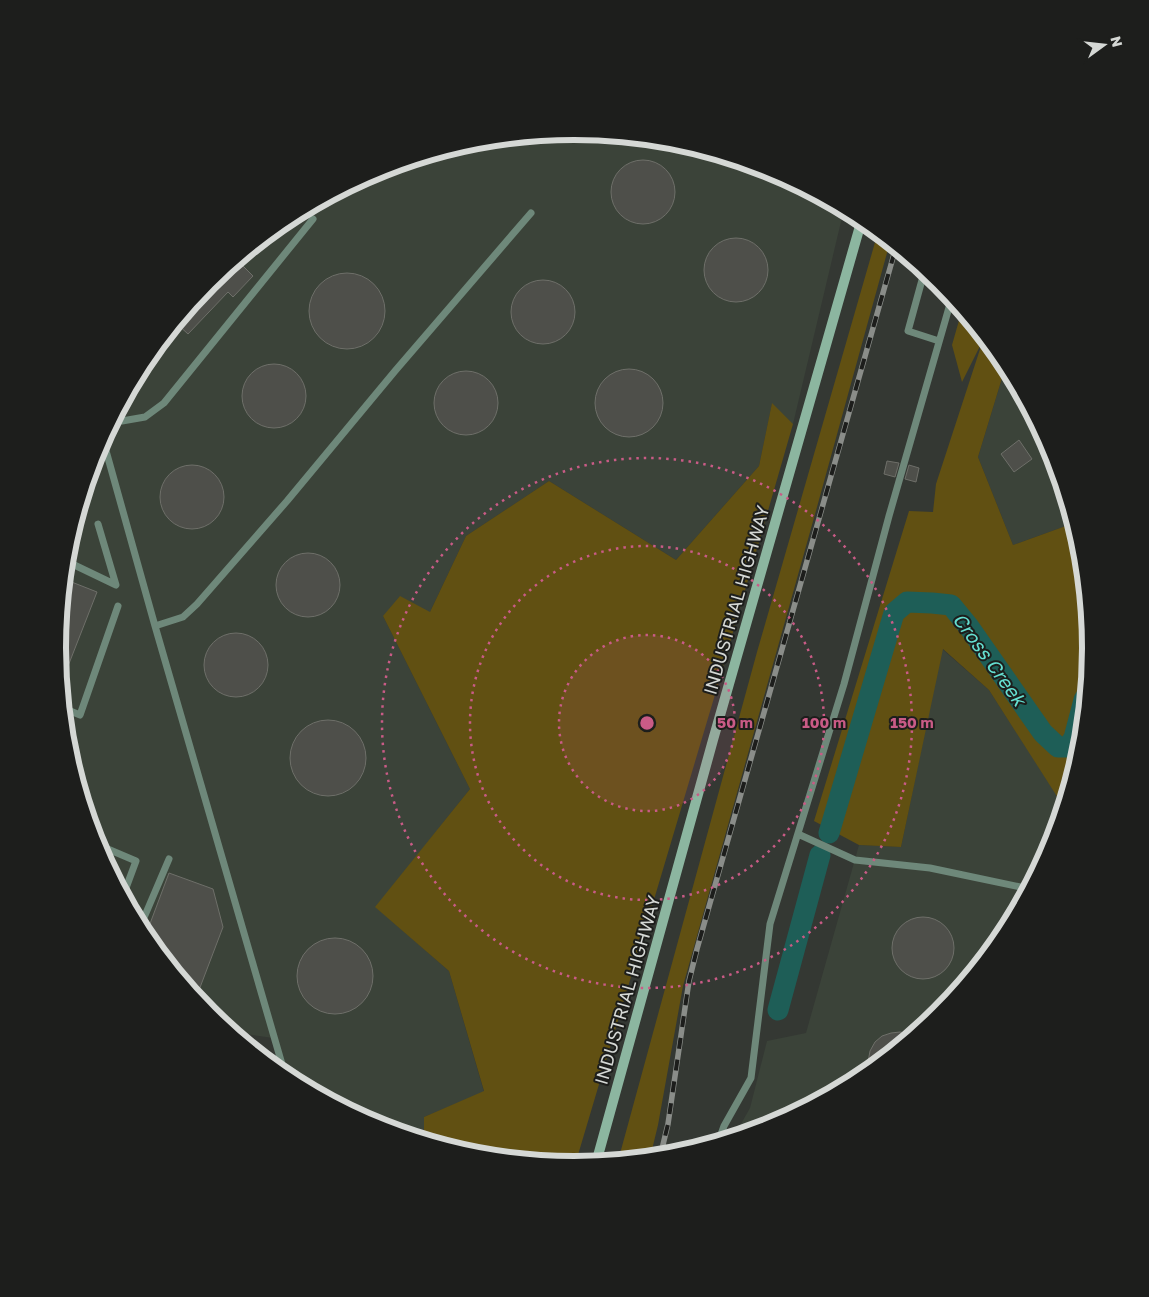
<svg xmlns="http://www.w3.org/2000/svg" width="1149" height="1297" viewBox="0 0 1149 1297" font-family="'Golos Text',sans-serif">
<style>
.built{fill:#3b4339}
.green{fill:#615012}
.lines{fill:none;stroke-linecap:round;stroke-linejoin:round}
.river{stroke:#1e5e57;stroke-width:21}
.building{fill:#4e4f4a;stroke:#6e6f69}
.lane{stroke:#6e887a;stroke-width:7}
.street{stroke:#6e887a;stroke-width:10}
.secondary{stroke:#8cb6a0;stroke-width:10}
.rail-casing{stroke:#8a8d89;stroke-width:5.5}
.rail{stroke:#1d1e1c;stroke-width:4;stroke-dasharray:11;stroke-linecap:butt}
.ring{fill:none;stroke:#c95b86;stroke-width:2.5;stroke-dasharray:2.5 5}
.labels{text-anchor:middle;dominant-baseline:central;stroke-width:4;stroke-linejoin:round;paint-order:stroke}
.street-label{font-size:18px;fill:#d5d8d5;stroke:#1d1e1c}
.water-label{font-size:19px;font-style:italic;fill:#65dfd1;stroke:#1d1e1c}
.rim{fill:none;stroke:#d5d8d5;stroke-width:6}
.centre{fill:#c95b86;stroke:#1d1e1c;stroke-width:2.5}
.ring-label{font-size:15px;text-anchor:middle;font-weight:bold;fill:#c95b86;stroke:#1d1e1c;stroke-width:4;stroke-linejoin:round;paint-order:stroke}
</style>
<rect width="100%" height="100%" fill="#343833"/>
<path class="built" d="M575 132 676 141 773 171 844 209 793 424 772 404 759 466 676 560 549 481 466 536 430 612 383 616 470 789 376 907 449 971 484 1092 424 1117V1141L376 1126 287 1078 273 1038 231 1032 209 1014 144 935 97 846 67 749 58 648 67 547 97 450 145 361 209 283 288 218 377 171 474 141Z
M1006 365 1052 451 1074 523 1013 545 978 457Z
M942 649 989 690 1058 797H1067L1052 847 1004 936 940 1014 861 1079 772 1126 733 1138 750 1108 767 1041 806 1033 859 845 901 847Z"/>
<path class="green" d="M878 232 890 242 817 507 683 986 658 1125 650 1158 618 1161 757 652Z
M962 310 1006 365 978 457 1013 545 1074 523 1082 548 1091 649 1082 750 1067 797 1058 798 989 690 943 649 901 847 859 845 814 821 909 511 933 512 936 484 983 340 962 382 952 345Z
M772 403 793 424 714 698 575 1165 473 1156 424 1141V1117L484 1091 449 971 375 907 470 789 383 616 400 596 430 612 466 536 549 481 676 560 759 466Z"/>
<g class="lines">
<path class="river" d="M829 833 894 613 907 602 932 603 951 605 969 627 1043 733 1058 747H1068L1074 738 1084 700 1087 695
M778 1010 820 855"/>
</g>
<path class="building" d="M611 192a32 32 0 1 1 64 0a32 32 0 1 1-64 0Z
M704 270a32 32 0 1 1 64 0a32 32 0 1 1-64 0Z
M237 260 253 276 233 297 228 292 188 334 176 323 209 283Z
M309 311a38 38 0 1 1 76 0a38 38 0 1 1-76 0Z
M511 312a32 32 0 1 1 64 0a32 32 0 1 1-64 0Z
M242 396a32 32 0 1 1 64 0a32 32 0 1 1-64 0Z
M595 403a34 34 0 1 1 68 0a34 34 0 1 1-68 0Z
M434 403a32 32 0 1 1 64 0a32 32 0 1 1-64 0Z
M1019 440 1032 459 1014 472 1001 454Z
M887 461 899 463 895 477 884 474Z
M160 497a32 32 0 1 1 64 0a32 32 0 1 1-64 0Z
M909 465 919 468 916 482 905 479Z
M276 585a32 32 0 1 1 64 0a32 32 0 1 1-64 0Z
M64 579 97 592 61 684 58 648Z
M204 665a32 32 0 1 1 64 0a32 32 0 1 1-64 0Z
M290 758a38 38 0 1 1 76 0a38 38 0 1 1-76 0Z
M169 873 213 889 223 927 196 998 145 937Z
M892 948a31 31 0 1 1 62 0a31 31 0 1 1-62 0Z
M297 976a38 38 0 1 1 76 0a38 38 0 1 1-76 0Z
M900 1032 915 1035 869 1072 868 1062 870 1051 875 1042 882 1036 891 1033Z"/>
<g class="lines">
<path class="lane" d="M922 280 908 331 939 341
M114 418 122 421 145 417 164 403 313 219
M103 440 155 626 183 617 197 604 287 501 395 371 531 213
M66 561 116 585 98 524
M155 626 286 1078
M63 708 80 715 118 606
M798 834 855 860 930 868 1030 889
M96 844 136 861 123 896
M140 927 169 859
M718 1143 724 1126 751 1078 770 924 844 684 889 516 952 297"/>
<path class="street" d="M1029 407 1039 429 1053 452"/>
<path class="secondary" d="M596 1163 713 740 862 219"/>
<defs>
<path id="rail" d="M660 1157 668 1124 686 1001 689 981 697 949 896 247"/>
</defs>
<use href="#rail" class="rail-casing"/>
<use href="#rail" class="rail"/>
</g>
<circle cx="647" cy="723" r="88" fill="#c95b86" fill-opacity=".12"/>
<g class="ring">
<circle cx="647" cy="723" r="88"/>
<circle cx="647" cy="723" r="177"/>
<circle cx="647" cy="723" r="265"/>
</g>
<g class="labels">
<g class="street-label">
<text transform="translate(736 600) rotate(-74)">INDUSTRIAL HIGHWAY</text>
<text transform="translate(627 990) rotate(-74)">INDUSTRIAL HIGHWAY</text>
</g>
<g class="water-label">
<text transform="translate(990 659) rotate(54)">Cross Creek</text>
</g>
</g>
<path d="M0 0H1149V1297H0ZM66 648a508 508 0 1 1 1016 0a508 508 0 1 1-1016 0Z" fill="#1d1e1c" fill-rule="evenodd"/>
<path class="rim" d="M66 648a508 508 0 1 1 1016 0a508 508 0 1 1-1016 0Z"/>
<circle cx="647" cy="723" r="8" class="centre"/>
<g class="ring-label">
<text x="735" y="728">50 m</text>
<text x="824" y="728">100 m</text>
<text x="912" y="728">150 m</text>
</g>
<g transform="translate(1104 45) rotate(75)" stroke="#1d1e1c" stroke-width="4" paint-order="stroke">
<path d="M0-4L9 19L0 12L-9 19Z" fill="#d5d8d5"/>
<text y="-8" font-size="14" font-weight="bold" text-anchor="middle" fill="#d5d8d5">N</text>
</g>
</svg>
